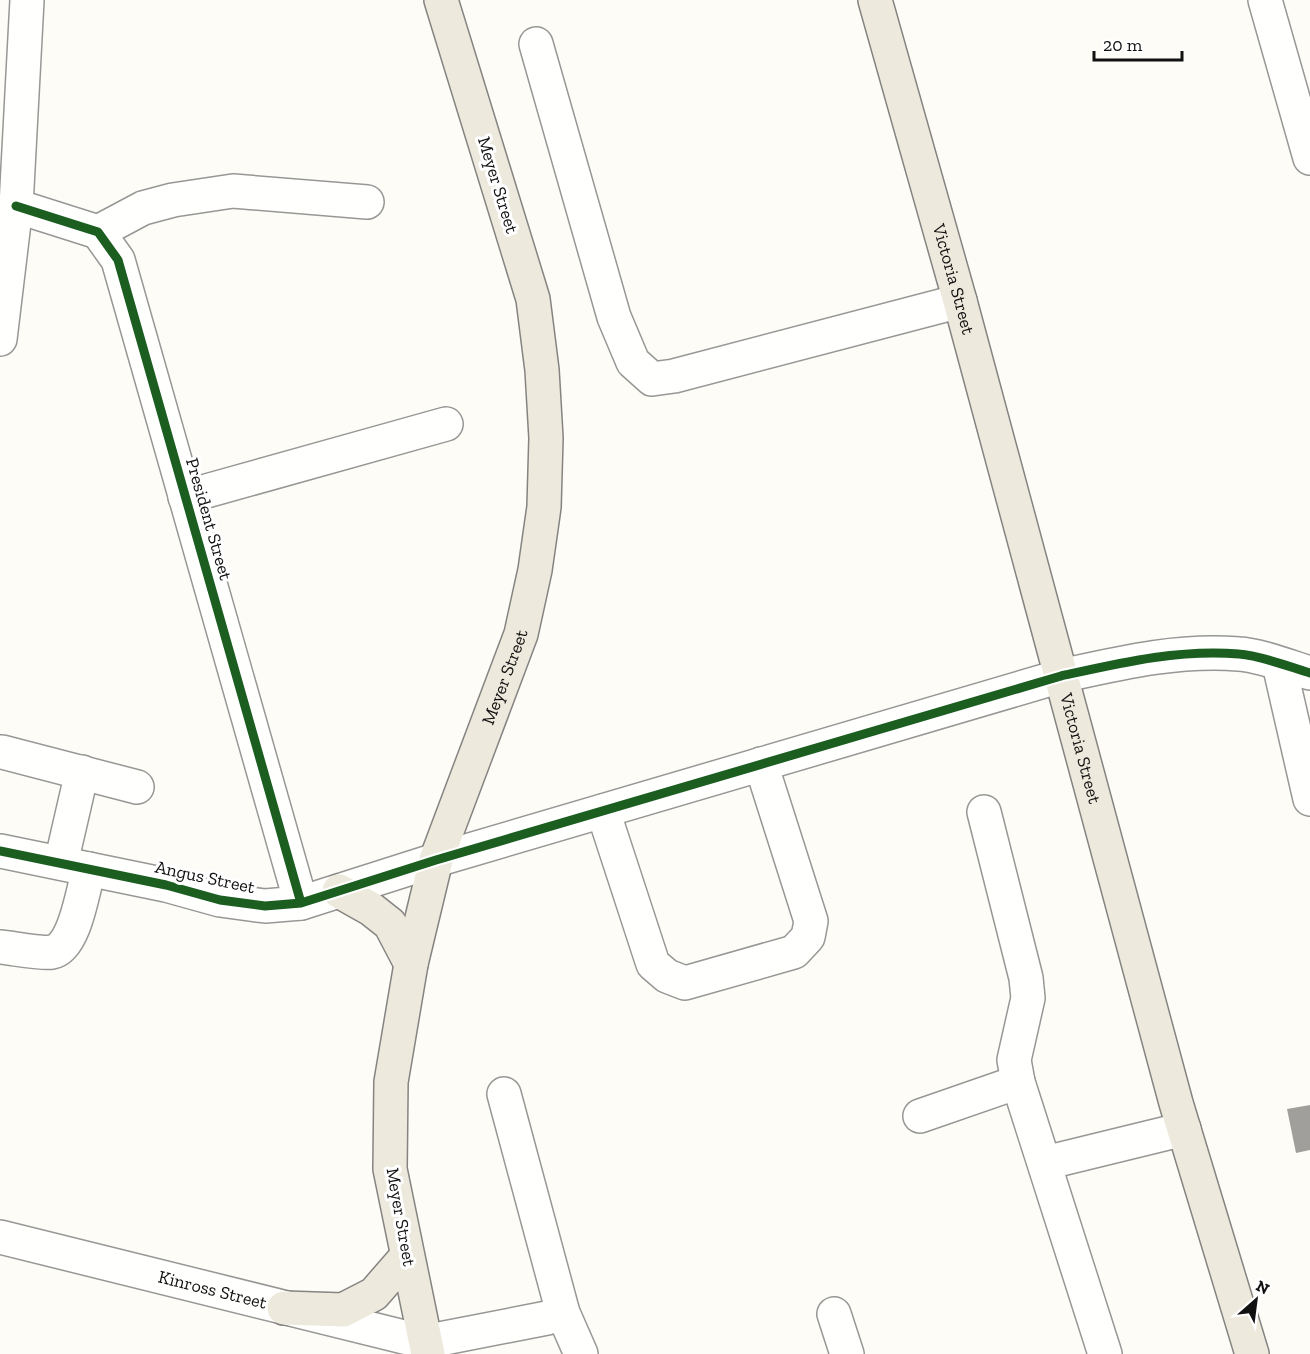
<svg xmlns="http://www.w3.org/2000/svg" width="1310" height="1354" viewBox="0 0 1310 1354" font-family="'Zilla Slab',serif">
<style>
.building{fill:#a19f9c}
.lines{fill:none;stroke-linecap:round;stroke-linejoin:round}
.minor-casing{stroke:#979795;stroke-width:36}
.major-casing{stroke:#858482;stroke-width:36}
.minor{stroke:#fffffe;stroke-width:33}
.major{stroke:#ede9dc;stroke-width:33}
.cycleway-casing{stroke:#fff;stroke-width:13}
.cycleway{stroke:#1b5e20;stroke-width:9}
.labels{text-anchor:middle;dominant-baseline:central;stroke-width:6;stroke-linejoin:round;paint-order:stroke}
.street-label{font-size:18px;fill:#111;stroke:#fff}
</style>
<rect width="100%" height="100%" fill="#fdfcf7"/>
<path class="building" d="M1310 1105V1150L1296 1153 1287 1109Z"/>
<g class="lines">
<defs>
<g id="minor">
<path d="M1265 0 1310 158"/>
<path d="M536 44 614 317 633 362 652 379 674 376 960 301"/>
<path d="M16 206 98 232 118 260 301 903"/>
<path d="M98 232 143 208 173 200 233 191 367 202"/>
<path d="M0 339 16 206 27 0"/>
<path d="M185 497 446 424"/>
<path d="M1279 664 1310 799"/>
<path d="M2 752 137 787"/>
<path d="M603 811 653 964 667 976 685 983 794 952 808 937 811 921 761 764"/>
<path d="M984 812 1026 978 1028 998 1014 1060 1018 1082 1105 1354"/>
<path d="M0 851 166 885 220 900 265 906 301 903 436 860 1061 676C1120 663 1178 649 1239 654 1259 655 1290 667 1310 673"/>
<path d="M61 863 82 772"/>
<path d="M0 947C12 948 42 954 52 952 75 948 83 889 89 869"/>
<path d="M504 1094 563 1313"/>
<path d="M920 1116 1018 1082"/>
<path d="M1045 1163 1184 1129"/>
<path id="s1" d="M0 1237 424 1342 547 1318 563 1313 581 1354"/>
<path d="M834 1314 847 1354"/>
</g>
<g id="major">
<path id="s2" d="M875 0 960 301 1176 1103 1252 1354"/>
<path d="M339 891 371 909 390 924 411 964"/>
<path d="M284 1308 343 1310 374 1294 407 1256"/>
<path id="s3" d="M428 1354 390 1169 391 1082 411 964 436 860 521 634 535 570 544 507 546 438 542 370 533 299 441 0"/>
</g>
</defs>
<use href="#minor" class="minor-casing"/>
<use href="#major" class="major-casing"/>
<use href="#minor" class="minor"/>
<use href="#major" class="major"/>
<defs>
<path id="cycleway" d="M16 206 98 232 118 260 301 903
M0 851 166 885 220 900 265 906 301 903 436 860 1061 676C1120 663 1178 649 1239 654 1259 655 1290 667 1310 673"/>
</defs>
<use href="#cycleway" class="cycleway-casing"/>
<use href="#cycleway" class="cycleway"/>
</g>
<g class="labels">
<g class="street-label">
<text transform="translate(498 185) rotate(73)">Meyer Street</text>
<text stroke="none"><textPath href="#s2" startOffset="290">Victoria Street</textPath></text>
<text transform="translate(209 519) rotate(74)">President Street</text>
<text stroke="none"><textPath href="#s3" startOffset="698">Meyer Street</textPath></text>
<text stroke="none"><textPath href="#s2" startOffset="776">Victoria Street</textPath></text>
<text transform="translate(205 877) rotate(12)">Angus Street</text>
<text transform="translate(401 1217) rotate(80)">Meyer Street</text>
<text stroke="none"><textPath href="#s1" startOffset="219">Kinross Street</textPath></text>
</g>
</g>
<g transform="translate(1256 1300) rotate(28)" stroke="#ffffff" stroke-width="4.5" paint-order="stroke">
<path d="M0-4.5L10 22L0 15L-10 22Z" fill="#111111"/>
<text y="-9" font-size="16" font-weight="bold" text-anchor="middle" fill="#111111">N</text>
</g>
<path d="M1094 51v9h88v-9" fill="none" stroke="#111111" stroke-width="3"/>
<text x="1103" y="51" font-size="18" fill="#111111" stroke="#ffffff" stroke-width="4.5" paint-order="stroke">20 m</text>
</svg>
